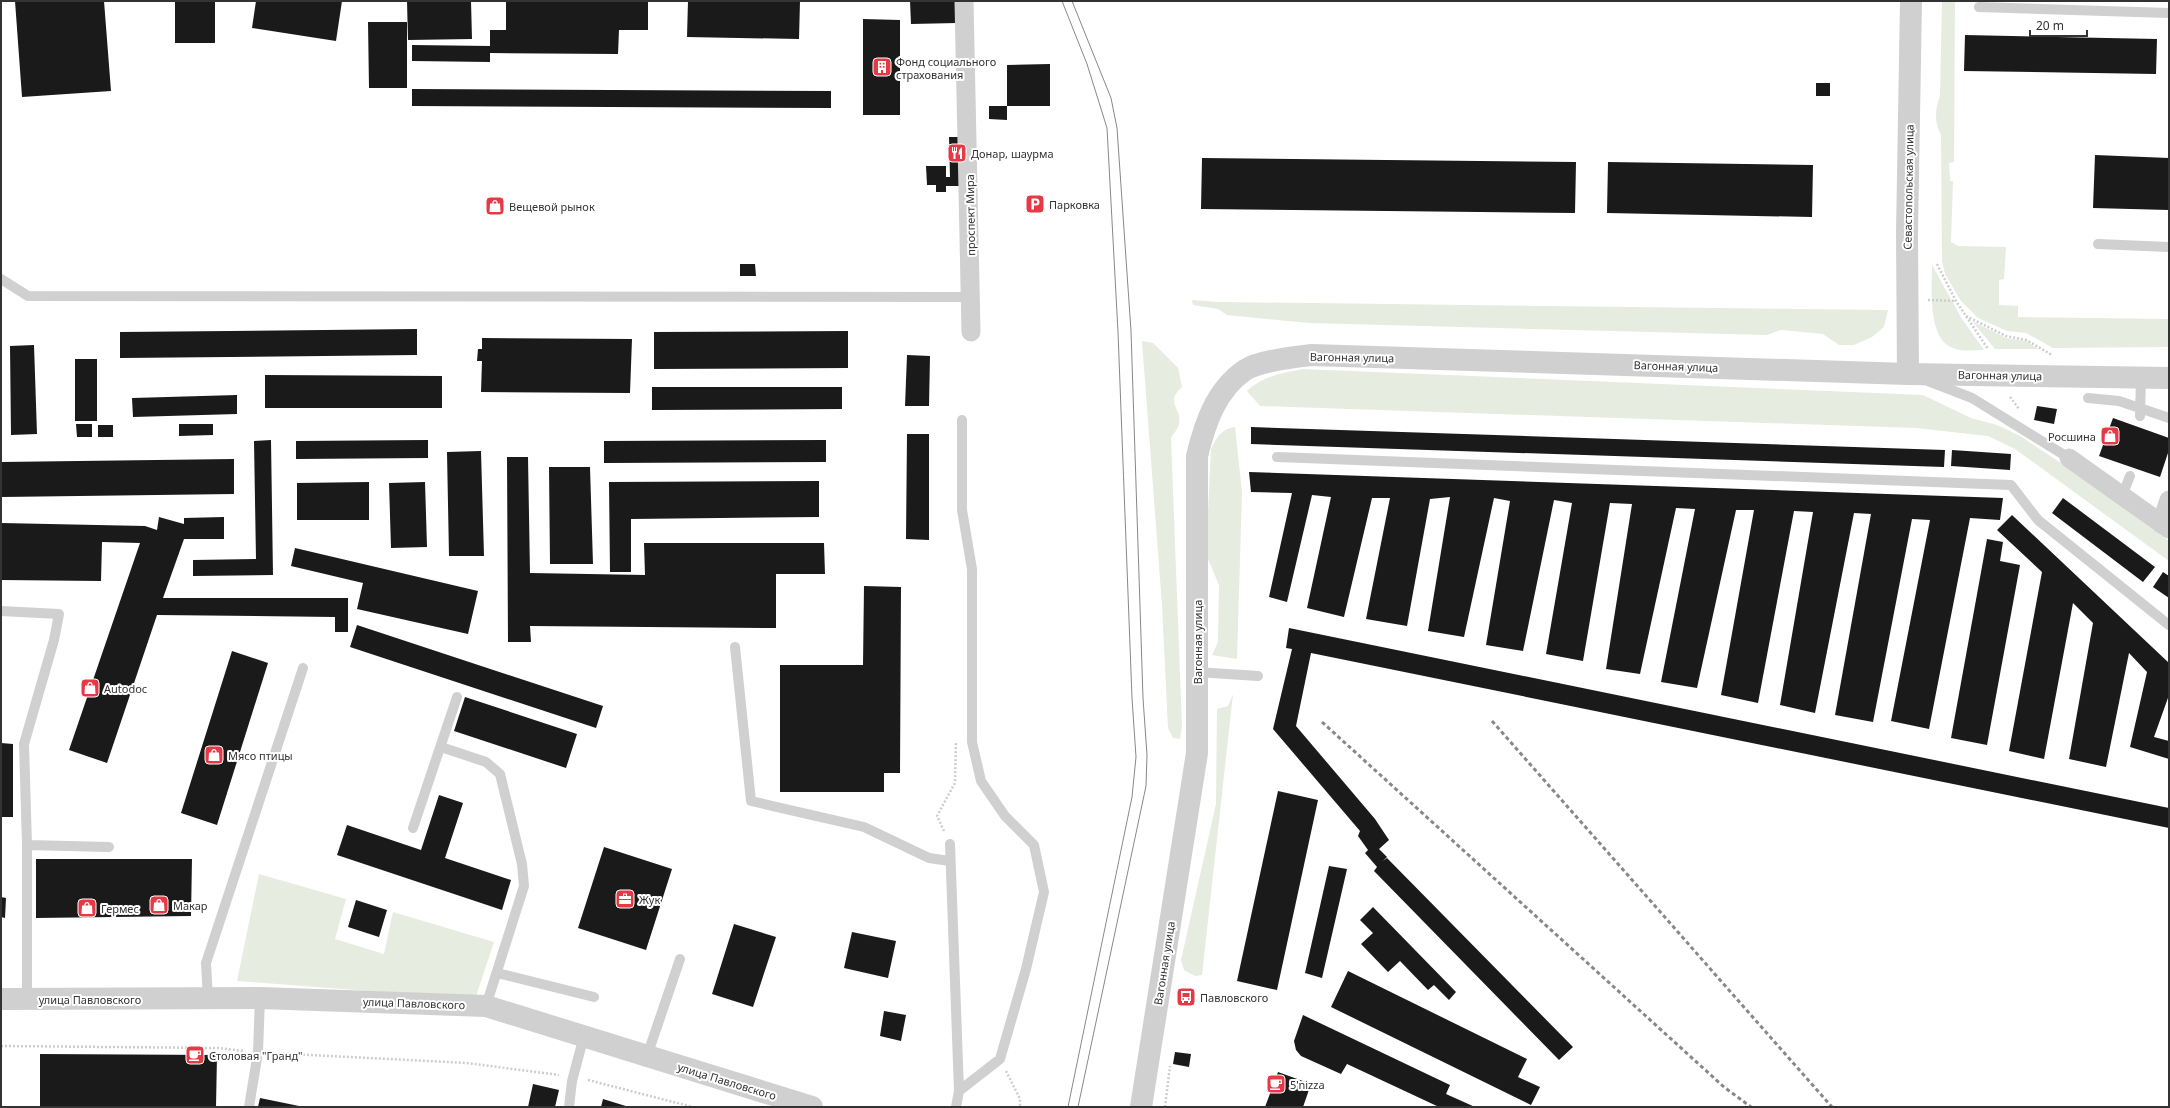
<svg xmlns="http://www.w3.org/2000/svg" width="2170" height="1108" viewBox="0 0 2170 1108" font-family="'Noto Sans',sans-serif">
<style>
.green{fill:#e6ecdf}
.building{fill:#1a1a1a}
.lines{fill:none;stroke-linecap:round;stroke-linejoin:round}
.path{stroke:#cdcdcd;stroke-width:2.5;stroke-dasharray:2 2;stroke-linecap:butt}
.service{stroke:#d0d0d0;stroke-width:10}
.minor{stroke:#d0d0d0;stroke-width:19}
.tertiary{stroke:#d0d0d0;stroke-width:22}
.tram{stroke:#888;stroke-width:1}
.rail{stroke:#888;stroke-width:3;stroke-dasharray:4 3;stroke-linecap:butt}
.labels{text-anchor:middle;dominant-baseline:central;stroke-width:4;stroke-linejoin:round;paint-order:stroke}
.poi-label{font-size:11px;fill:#333;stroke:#fff;text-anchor:start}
.street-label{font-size:11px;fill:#333;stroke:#fff}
</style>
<rect width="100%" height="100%" fill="#fff"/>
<path class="green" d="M1942 1H1955L1954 162 1949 163 1950 181H1953L1951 242 1958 246 2006 247 2004 279 1999 280V305L2018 306V317L2169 319V347L2053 348 2026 333 2007 331 1978 318 1961 301 1945 274 1942 261 1941 135C1934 122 1935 109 1940 96Z
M1932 265 1962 319 1984 350C1974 350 1962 352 1953 348 1927 339 1932 287 1932 265Z
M1192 300 1218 302 1888 310 1884 327 1872 337 1854 345H1839L1823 334 1781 330 1767 335 1309 323 1227 315 1218 309 1193 305Z
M1972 321 2006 338 2026 341 2038 349H1995Z
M1142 341 1153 343 1178 368 1182 387C1164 403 1182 407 1179 424 1178 429 1173 434 1171 438L1182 727 1180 739 1173 738 1168 728 1162 605Z
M1303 369 1923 395 1971 418 1997 425 2020 436 2070 469 2169 541V561L2015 449 1988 436 1916 428 1260 406 1247 391C1263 376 1282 373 1303 369Z
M1235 427 1242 492 1237 659 1212 655 1218 642 1219 585 1206 554 1211 449C1217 437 1221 429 1235 427Z
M1233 694 1202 975 1195 976 1184 970 1181 960 1216 804 1217 709 1228 706Z
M259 874 346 899 335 939 384 954 393 912 494 942 475 999 237 981Z"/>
<path class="building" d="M15 1H104L111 91 22 97Z
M175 1H215V43H175Z
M256 1H342L336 41 252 28Z
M407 1H471L472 39 408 40Z
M506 1H648V30H619L618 54 490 53V62L412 61V45L490 46V30H506Z
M688 1H800L799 39 687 37Z
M910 1H957V23L911 24Z
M863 19 900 20V115H863Z
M368 22H407V88H369Z
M1965 35 2157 39 2156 74 1964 71Z
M1050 64V106H1007V65Z
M1816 83H1830V96H1816Z
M412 89 831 91V108L412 106Z
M989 106H1007V120L989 119Z
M949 137H959L960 186H946V192H936V185H927L926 166H946V177H950Z
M2095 155 2169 158V210L2093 208Z
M1202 158 1576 162 1575 213 1201 209Z
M1608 162 1813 165 1812 217 1607 213Z
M740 264H755L756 276H740Z
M417 329V355L120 358V332Z
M848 331V368L654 369V332Z
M482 338 632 339 630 393 481 392 482 361H477L478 349H482Z
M34 345 37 434 11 435 10 346Z
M907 355 930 356 929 406H905Z
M75 359H97V421H75Z
M265 375 442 376V408H265Z
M652 387H842V409L652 410Z
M237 395V414L133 417 132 398Z
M2037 406 2057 409 2054 424 2034 420Z
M2113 418 2169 438V450L2160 477 2099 456Z
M76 424H92V437H77Z
M179 424H213V435L179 436Z
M98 425H113V437H98Z
M1251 427 1945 450 1944 467 1251 444Z
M907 434H929V540L906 539Z
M271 440 273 575 193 576V560L256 559 254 441Z
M428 440V458L296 459V441Z
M826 440V462L604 463V441Z
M1952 450 2011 454 2010 470 1951 466Z
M481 451 484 556H449L447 452Z
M507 457H528L530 573 645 575 644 543H824L825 574H776V628L530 626 531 642H508Z
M234 459V494L1 497V462Z
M549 467H590L593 564H550Z
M1249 472 2003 498 2000 520 1970 518 1929 729 1891 721 1930 520 1912 519 1873 722 1835 715 1871 514 1854 513 1815 713 1780 705 1813 512 1794 511 1758 703 1721 695 1754 510H1736L1697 688 1661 682 1695 509 1676 508 1640 674 1606 669 1632 504 1610 503 1583 661 1546 654 1572 503 1554 500 1523 651 1486 645 1510 501 1494 498 1464 637 1428 631 1450 497 1430 499 1407 626 1366 619 1390 498H1372L1344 617 1307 608 1331 497 1312 495 1287 602 1269 597 1292 493 1251 492Z
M819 481V517L631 519V572H610L609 482Z
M369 482V520H297V483Z
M425 482 427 547 391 548 389 483Z
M2063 498 2155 567 2143 582 2052 513Z
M2012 515 2169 663V695L2154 737 2169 741V759L2130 747 2147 672 2129 653 2106 767 2069 759 2093 623 2073 603 2044 759 2009 751 2042 572 1997 530Z
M159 517 184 524V518L224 517V539H184L163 598H348V632H335V617L157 615 107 763 69 750 140 543 102 542 101 581 1 580V523L145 526 157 530Z
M1987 539 2003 542 2000 561 2020 565 1987 745 1951 738Z
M295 548 478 591 468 634 357 609 363 583 291 566Z
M2163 572 2169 576V598L2153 587Z
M864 586 901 587 900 773H884V792H780V665H863Z
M357 625 603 706 596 728 350 647Z
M1289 628 2169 808V828L1311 653 1296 726 1375 819 1389 840 1379 849 1387 857 1383 861 1387 858 1573 1047 1559 1060 1374 871 1377 867 1365 853 1368 850 1358 836 1360 831 1273 729 1292 649 1286 648Z
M232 651 268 663 217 825 181 813Z
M465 697 577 734 566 768 454 731Z
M1 743 13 744V817H1Z
M1278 791 1318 800 1277 990 1237 981Z
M439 795 463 803 445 858 511 880 502 910 337 855 347 825 421 850Z
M604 847 672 869 646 950 578 928Z
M36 859H192L191 916 36 918Z
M1329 866 1347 869 1322 978 1305 973Z
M1 897 6 898 5 918 1 917Z
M356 900 387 910 379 937 348 927Z
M1373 907 1456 992 1449 1000 1434 985 1428 990 1400 961 1388 972 1361 944 1373 933 1360 920Z
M734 924 776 937 753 1007 712 994Z
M852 932 896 941 888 978 844 968Z
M1348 971 1527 1059 1518 1077 1540 1087 1531 1105 1331 1007Z
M884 1011 906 1015 901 1041 880 1036Z
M1303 1015 1450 1085 1446 1094 1475 1107H1439L1347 1064 1341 1074 1301 1056 1296 1050 1294 1041Z
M1175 1052 1191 1054 1189 1067 1173 1064Z
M40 1054 217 1055 216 1107H40Z
M1278 1072 1311 1084 1303 1107H1265Z
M533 1084 559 1090 555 1107H528Z
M260 1098 299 1106V1107H258Z
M603 1099 629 1107H601Z"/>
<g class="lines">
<path class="path" d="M1937 264 1956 301 1988 349
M1928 300 1956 301
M1966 316 2006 336 2026 340 2052 355
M2010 397 2019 409
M944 831 937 816 955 783 956 742
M1 1046 218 1048 244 1051
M271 1053 467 1063 559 1075
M1006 1071 1020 1099V1107
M588 1080 693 1107
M1165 1107 1170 1066"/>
<path class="service" d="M1979 7 2169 13
M2098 244 2169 247
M1 279 28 296 971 297
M1928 381 1972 398 2069 458
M2088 398 2119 401 2169 418
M2140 416 2141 378
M1277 457 2011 485 2038 520 2169 625
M2122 496 2130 476
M1 611 59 614 54 640 24 744 27 845V999
M735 647 751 801 864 827 929 858 950 861
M1197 672 1258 676
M441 747 486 762 500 774 522 864 524 886 486 1006
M413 828 457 697
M950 844 959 1091 956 1107
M27 845 109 847
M497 973 594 997
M208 999 206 963 303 668
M647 1056 680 959
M959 1091 1000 1059 1026 969 1044 892 1034 845 1005 816 981 781 972 742V569L962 510V420
M249 1107 258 1052 260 998
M569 1107 572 1081 584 1036"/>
<path class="minor" d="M964 1 971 332
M2069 458 2169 529
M2161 524 2169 500"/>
<path class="tertiary" d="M1908 374 1907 233 1911 1
M1 999 260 998 486 1006 812 1107
M1141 1107 1197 753V456C1205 423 1216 390 1245 370 1259 361 1294 357 1311 355L1908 374 2169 378"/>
<path class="tram" d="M1062 1 1087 64 1107 128 1118 332 1132 698 1136 757 1132 797 1068 1107
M1072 1 1111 98 1117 128 1131 331 1143 698 1147 755 1146 786 1078 1107"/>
<path class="rail" d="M1492 721 1832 1107
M1322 722 1724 1087 1751 1107"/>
</g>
<defs>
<symbol id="building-square" viewBox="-11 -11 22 22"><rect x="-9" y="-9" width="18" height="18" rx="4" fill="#e63946" stroke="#fff"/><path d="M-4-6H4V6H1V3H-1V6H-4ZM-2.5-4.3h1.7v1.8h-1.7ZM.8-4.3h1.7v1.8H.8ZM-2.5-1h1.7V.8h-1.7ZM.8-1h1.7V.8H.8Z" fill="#fff"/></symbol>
<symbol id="restaurant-square" viewBox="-11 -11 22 22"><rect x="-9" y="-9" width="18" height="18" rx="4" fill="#e63946" stroke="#fff"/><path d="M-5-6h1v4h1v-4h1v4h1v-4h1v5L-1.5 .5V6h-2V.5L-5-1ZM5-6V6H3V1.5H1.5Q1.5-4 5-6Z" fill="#fff"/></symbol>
<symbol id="parking-square" viewBox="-11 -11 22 22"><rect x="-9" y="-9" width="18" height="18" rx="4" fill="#e63946" stroke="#fff"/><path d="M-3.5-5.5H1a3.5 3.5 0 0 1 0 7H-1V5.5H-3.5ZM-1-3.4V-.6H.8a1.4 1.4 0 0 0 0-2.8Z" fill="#fff"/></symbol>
<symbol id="shop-square" viewBox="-11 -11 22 22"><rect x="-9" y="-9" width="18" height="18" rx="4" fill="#e63946" stroke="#fff"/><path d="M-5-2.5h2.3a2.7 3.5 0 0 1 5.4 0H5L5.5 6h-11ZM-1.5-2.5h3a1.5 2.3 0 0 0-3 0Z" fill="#fff"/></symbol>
<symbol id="office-square" viewBox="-11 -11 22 22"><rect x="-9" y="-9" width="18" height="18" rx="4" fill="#e63946" stroke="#fff"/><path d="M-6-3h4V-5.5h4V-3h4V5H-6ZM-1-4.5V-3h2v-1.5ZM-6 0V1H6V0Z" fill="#fff"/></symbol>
<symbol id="bus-square" viewBox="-11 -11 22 22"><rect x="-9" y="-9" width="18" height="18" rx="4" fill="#e63946" stroke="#fff"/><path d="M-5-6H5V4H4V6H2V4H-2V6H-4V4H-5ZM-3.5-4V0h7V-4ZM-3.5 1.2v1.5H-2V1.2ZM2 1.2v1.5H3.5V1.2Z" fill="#fff"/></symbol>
<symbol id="cafe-square" viewBox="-11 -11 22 22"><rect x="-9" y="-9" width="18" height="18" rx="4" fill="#e63946" stroke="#fff"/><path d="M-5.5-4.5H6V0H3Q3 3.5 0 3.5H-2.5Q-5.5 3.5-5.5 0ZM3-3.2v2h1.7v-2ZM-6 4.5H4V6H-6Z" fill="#fff"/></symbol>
</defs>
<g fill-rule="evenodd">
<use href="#building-square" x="871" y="56" width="22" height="22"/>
<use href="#restaurant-square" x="946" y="142" width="22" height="22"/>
<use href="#parking-square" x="1024" y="193" width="22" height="22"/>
<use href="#shop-square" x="484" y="195" width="22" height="22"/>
<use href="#shop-square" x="2099" y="425" width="22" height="22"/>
<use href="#shop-square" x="79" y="677" width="22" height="22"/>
<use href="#shop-square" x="203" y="744" width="22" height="22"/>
<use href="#office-square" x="614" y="888" width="22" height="22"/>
<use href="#shop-square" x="148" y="894" width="22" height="22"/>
<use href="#shop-square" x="76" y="897" width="22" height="22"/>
<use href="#bus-square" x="1175" y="986" width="22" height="22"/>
<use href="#cafe-square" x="184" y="1044" width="22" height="22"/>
<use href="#cafe-square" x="1265" y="1073" width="22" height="22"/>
</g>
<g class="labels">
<g class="poi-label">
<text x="896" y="61">Фонд социального<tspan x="896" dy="13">страхования</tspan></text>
<text x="971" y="153">Донар, шаурма</text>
<text x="1049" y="204">Парковка</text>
<text x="509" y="206">Вещевой рынок</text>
<text x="2096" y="436" text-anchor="end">Росшина</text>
<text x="104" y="688">Autodoc</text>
<text x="228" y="755">Мясо птицы</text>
<text x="639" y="899">Жук</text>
<text x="173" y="905">Макар</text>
<text x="101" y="908">Гермес</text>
<text x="1200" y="997">Павловского</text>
<text x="209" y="1055">Столовая "Гранд"</text>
<text x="1290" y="1084">5'nizza</text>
</g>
<g class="street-label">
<text transform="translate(1908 187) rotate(-89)">Севастопольская улица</text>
<text transform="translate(970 215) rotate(-91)">проспект Мира</text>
<text transform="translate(1352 357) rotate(1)">Вагонная улица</text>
<text transform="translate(1676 366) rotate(2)">Вагонная улица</text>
<text transform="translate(2000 375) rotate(1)">Вагонная улица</text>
<text transform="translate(1197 642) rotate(-90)">Вагонная улица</text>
<text transform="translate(1164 963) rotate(-81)">Вагонная улица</text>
<text x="90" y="999">улица Павловского</text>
<text transform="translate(414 1003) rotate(2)">улица Павловского</text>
<text transform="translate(727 1081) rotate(17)">улица Павловского</text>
</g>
</g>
<rect width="2170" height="1108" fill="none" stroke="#333333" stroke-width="4"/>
<path d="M2030 30v6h57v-6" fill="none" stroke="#333333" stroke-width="2"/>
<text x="2036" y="30" font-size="12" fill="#333333" stroke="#ffffff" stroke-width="3" paint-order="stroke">20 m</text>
</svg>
